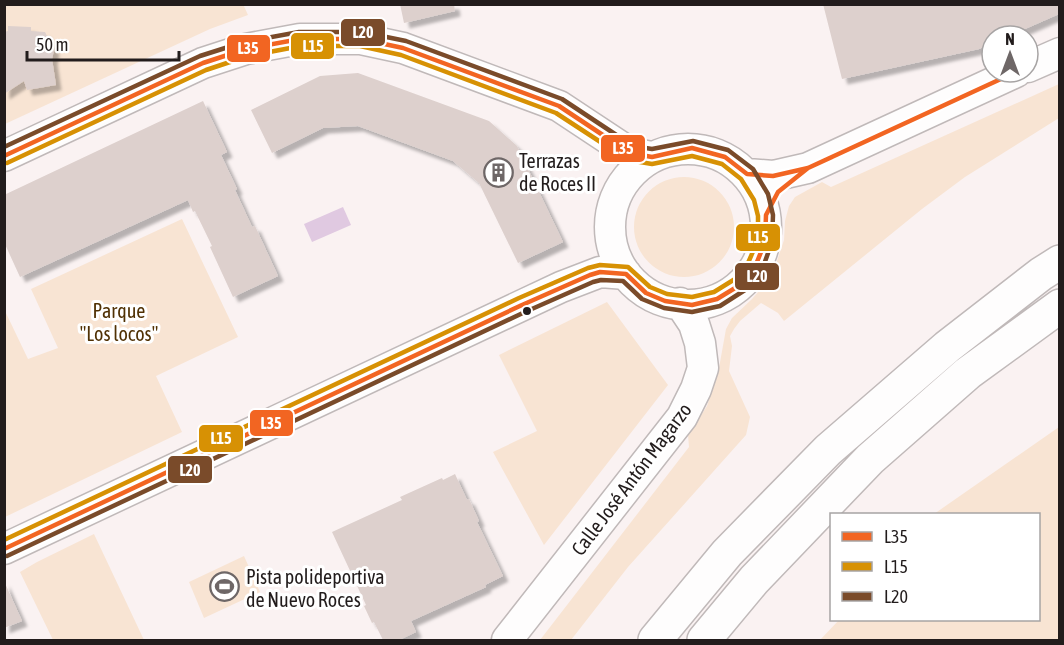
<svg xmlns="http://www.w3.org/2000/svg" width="1064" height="645" viewBox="0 0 1064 645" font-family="'Asap Condensed',sans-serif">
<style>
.green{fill:#f8e4d3}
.water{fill:#e0c9e1}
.building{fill:#ddd0cd;filter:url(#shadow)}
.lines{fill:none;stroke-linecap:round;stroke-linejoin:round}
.minor-casing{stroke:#c0b9b9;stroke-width:33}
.highway-casing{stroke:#c0b9b9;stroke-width:36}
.minor{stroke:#fefdfd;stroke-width:30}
.highway{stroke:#fefdfd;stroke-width:33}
.bus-1-casing{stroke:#fff;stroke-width:9}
.bus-2-casing{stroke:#fff;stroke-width:9}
.bus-3-casing{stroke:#fff;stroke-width:9}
.bus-1{stroke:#f26522;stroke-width:4.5}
.bus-2{stroke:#d79104;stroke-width:4.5}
.bus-3{stroke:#7a4b2a;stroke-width:4.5}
.bus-dot{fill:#221c1c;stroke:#fff;stroke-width:2}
.labels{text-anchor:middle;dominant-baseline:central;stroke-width:6;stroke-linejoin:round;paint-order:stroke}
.poi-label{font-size:20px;fill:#221c1c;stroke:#fff;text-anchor:start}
.park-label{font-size:20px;fill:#503104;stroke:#fff}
.street-label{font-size:20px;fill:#221c1c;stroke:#fff}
.line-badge{stroke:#fff;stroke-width:2}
.badge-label{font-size:16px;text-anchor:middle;font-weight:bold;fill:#fff}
</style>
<defs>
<filter id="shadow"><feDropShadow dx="5.5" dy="5.5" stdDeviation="1.5" flood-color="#0004"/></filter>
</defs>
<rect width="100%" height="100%" fill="#faf2f2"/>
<path class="green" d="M243 4 248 15 210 29 5 124 4 5Z
M1059 84V118L965 177 922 209 784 321 778 313 761 303 740 321 734 329 730 336 732 346 729 371 750 417 746 435 628 567 571 640H540L689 447 688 435 707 406 719 368 726 329 732 318 752 299 772 276 784 240 785 221 789 206 795 197 822 182 831 187Z
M634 227a50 50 0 1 1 100 0a50 50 0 1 1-100 0Z
M182 219 238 337 156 376 182 432 5 517 4 340 6 339 5 336V311L28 359 58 348 31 289Z
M607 302 668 385 544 545 493 452 537 431 499 355Z
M1059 427V640H820L839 620H1038V514H934Z
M94 534 144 640H53L20 572 37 562Z
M244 556 260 592 204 618 189 582Z"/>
<path class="water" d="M343 207 351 225 312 242 304 224Z"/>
<path class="building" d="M400 4H454L455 11 404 23Z
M823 4H1059V14L1009 36H992V43L979 49 842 79Z
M8 26 31 27V31L45 32 54 50 52 59 56 85 27 90 24 81 4 94V32L8 31Z
M358 73 489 121 517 146 563 242 518 263 479 183 453 161 358 126 323 128 272 153 251 110 320 76Z
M203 101 227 152 221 155 237 189 235 190 252 227 255 226 278 276 233 297 210 247 212 246 195 211 193 212 188 200 20 277 4 242V195Z
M455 474 467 500 469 499 479 521 477 522 503 576 485 585 486 587 411 621 416 632 399 640H383L374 622 372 623 364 606 366 605 332 532 402 500 400 497 442 478 443 480Z
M4 581 22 621 4 628Z"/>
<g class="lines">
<defs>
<path id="minor" d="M1028 67 1060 53
M610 227a78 78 0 1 1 156 0a78 78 0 1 1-156 0Z
M4 156 203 63 246 49 300 39H361L403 48 559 106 630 153 652 157
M747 174 773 176 808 168 1016 72
M4 549 561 287 600 272 626 274
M507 640 682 417 696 389 703 368 700 343 694 324 680 303"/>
<path id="highway" d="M655 640 727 553 828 450 947 347 1041 274 1060 262
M704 640 754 580 870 459 968 373 1060 306"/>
</defs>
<use href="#minor" class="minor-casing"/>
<use href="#highway" class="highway-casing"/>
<use href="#minor" class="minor"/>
<use href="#highway" class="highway"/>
<defs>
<path id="bus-1" d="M4 156 203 63 246 49 300 39H361L403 48 559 106 630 153 652 157 692 148 725 157 747 174 773 176 808 168 832 157
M4 549 522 305 590 275 600 272 626 274 646 293 665 301 692 305 717 299 740 285 755 267 765 242 766 215 778 192 808 168 1016 72"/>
<path id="bus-2" d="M4 540 519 298 588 268 600 265 628 267 650 287 667 294 692 297 714 292 735 279 748 263 758 240V216L754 200 741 179 722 164 692 156 652 164 628 160 556 113 401 55 360 46H301L248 56 206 70 7 163"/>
<path id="bus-3" d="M4 147 200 56 244 42 299 32H362L406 41 562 99 633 146 652 149 693 141 728 150 753 169 768 194 773 215 772 242 762 270 745 290 720 306 692 312 664 308 642 299 623 281 601 280 593 282 525 312 7 556"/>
</defs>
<use href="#bus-1" class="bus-1-casing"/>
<use href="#bus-2" class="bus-2-casing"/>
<use href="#bus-3" class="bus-3-casing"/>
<use href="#bus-1" class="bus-1"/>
<use href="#bus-2" class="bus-2"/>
<use href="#bus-3" class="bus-3"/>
</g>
<defs>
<symbol id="building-ring" viewBox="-11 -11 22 22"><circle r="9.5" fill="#fff" stroke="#6e6767" stroke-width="1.5"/><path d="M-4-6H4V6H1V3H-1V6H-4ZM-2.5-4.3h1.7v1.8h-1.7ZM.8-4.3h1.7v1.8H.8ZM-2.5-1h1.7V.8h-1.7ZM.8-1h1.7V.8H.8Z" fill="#6e6767"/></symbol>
<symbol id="stadium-ring" viewBox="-11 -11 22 22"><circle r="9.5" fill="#fff" stroke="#6e6767" stroke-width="1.5"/><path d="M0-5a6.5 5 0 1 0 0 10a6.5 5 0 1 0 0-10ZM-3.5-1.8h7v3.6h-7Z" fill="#6e6767"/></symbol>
</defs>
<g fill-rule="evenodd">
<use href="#building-ring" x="482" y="156" width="33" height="33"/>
<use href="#stadium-ring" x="208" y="570" width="33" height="33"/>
</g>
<circle class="bus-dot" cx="527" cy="311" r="5"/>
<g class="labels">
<g class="poi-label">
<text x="519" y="160">Terrazas<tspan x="519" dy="23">de Roces II</tspan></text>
<text x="246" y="576">Pista polideportiva<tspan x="246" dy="23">de Nuevo Roces</tspan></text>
</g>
<g class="park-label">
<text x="119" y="310">Parque<tspan x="119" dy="23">"Los locos"</tspan></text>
</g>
<g class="street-label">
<text transform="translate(631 479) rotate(-53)">Calle José Antón Magarzo</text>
</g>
</g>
<g class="line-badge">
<rect x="340" y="18" width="46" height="29" rx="6" fill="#7a4b2a"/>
<rect x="290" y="32" width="45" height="28" rx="6" fill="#d79104"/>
<rect x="226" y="34" width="45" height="29" rx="6" fill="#f26522"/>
<rect x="600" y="134" width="46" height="29" rx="6" fill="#f26522"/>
<rect x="735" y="223" width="46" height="29" rx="6" fill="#d79104"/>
<rect x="734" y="262" width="46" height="29" rx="6" fill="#7a4b2a"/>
<rect x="249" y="409" width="45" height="28" rx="6" fill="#f26522"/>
<rect x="198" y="424" width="46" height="29" rx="6" fill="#d79104"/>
<rect x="167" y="455" width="46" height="29" rx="6" fill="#7a4b2a"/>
</g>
<g class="badge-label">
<text x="363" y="38">L20</text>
<text x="313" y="52">L15</text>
<text x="248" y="54">L35</text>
<text x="623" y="154">L35</text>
<text x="758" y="243">L15</text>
<text x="757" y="282">L20</text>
<text x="271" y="429">L35</text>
<text x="221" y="444">L15</text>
<text x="190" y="476">L20</text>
</g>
<rect width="1064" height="645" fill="none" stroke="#221c1c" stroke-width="12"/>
<rect x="830" y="513" width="210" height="108" fill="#ffffff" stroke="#a7a4a4" stroke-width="1.5"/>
<rect x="842" y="532" width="30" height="9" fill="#f26522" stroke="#a7a4a4" stroke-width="1.5"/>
<text x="884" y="543" font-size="18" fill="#221c1c">L35</text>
<rect x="842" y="562" width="30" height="9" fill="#d79104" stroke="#a7a4a4" stroke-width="1.5"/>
<text x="884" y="573" font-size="18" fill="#221c1c">L15</text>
<rect x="842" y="592" width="30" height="9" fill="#7a4b2a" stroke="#a7a4a4" stroke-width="1.5"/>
<text x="884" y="603" font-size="18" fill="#221c1c">L20</text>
<g transform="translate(1010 54)"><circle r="28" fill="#ffffff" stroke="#a7a4a4" stroke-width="1.5"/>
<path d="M0-4.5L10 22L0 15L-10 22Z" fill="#6e6767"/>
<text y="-9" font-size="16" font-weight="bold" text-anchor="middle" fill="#221c1c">N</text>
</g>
<path d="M27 51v9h152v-9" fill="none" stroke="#221c1c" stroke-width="3"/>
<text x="36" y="51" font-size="18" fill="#221c1c" stroke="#ffffff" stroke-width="4.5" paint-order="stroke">50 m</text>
</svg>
